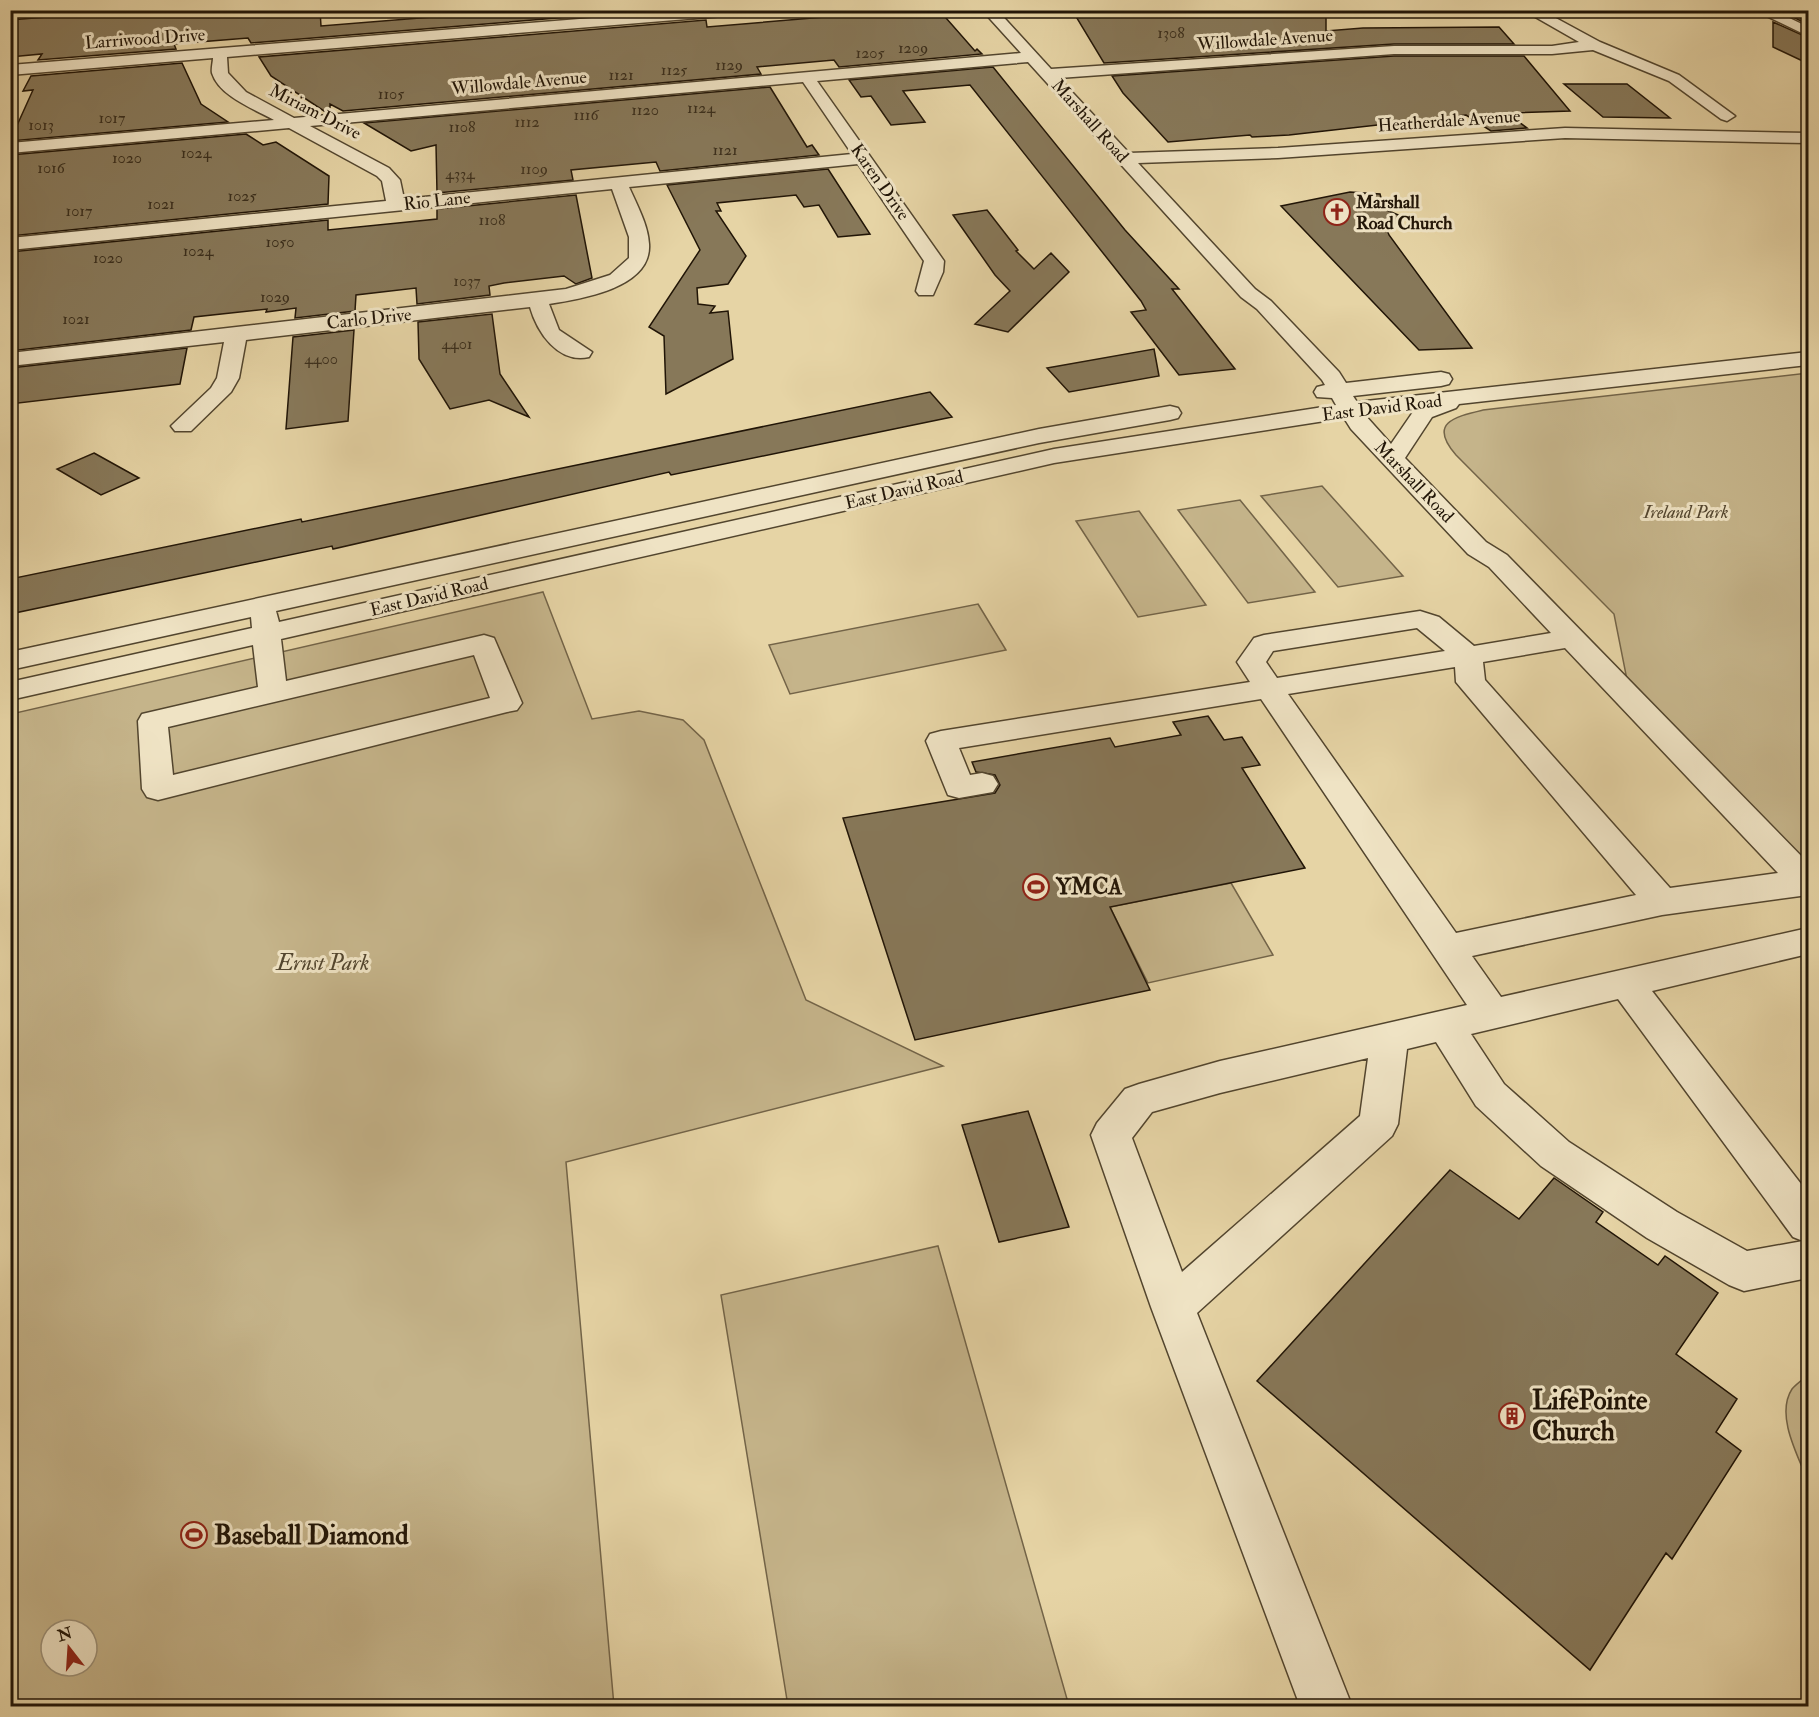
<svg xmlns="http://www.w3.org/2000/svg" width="1819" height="1717" viewBox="0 0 1819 1717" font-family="'IM FELL Double Pica',serif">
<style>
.green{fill:#c5b48a;stroke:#736448;stroke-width:1.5;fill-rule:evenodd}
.building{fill:#877859;stroke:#211507;stroke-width:1.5}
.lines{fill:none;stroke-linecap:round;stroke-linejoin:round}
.minor-casing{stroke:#52452e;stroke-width:3}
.minor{fill:#efe3c4;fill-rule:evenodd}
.labels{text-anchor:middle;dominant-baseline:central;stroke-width:6;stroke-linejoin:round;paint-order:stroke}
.far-number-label{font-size:16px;fill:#3a2e1c}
.far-street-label{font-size:18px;fill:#211507;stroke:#efe3c4}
.far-poi-label{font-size:18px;font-weight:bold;fill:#211507;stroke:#efe3c4;text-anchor:start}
.far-park-label{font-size:18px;font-style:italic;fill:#52452e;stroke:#efe3c4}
.poi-label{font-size:22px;font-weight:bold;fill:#211507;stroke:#efe3c4;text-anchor:start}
.park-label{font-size:22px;font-style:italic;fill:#52452e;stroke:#efe3c4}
.near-poi-label{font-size:27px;font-weight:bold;fill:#211507;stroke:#efe3c4;text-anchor:start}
</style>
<rect width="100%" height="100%" fill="#e6d4a5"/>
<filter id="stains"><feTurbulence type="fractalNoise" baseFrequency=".00333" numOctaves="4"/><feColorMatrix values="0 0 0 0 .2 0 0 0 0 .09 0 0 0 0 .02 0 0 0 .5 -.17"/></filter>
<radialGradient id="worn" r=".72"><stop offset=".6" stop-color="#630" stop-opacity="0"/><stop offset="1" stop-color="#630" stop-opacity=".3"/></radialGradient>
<path class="green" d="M1808 373V883L1631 700 1614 614 1456 455C1428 423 1454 417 1483 410Z
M1322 486 1403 576 1338 587 1261 496Z
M1240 500 1315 592 1248 603 1178 510Z
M1139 511 1206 605 1138 617 1076 521Z
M543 592 592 719 639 711 683 720 704 740 806 1000 943 1066 566 1162 614 1706H11V714ZM51 1630H87V1666H51Z
M978 604 1006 650 790 694 769 645Z
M1231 883 1273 955 1148 983 1110 907Z
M938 1246 1069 1706H788L721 1295Z
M1807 1376H1808V1481C1798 1456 1775 1415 1792 1389 1796 1384 1802 1380 1807 1376Z"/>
<path class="building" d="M132 10H320L321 26 520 10H657L251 43 248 38 174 44 176 49 38 60 42 54 10 57V20Z
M908 10H939L975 51 977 49 982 54 839 67 834 60 757 67 761 74 343 111 330 104V113H327L271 76 259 57 706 20 707 27Z
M1127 10H1326V31L1363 28 1499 27 1514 44H1394L1104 63 1075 15Z
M1779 10H1809V25Z
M1773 22 1809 38V64L1773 47Z
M1394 56H1524L1570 111 1507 113 1527 128 1491 131 1466 115 1289 135 1252 137 1250 135 1168 142 1123 93 1112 76Z
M182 63 201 104 228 122 10 141 33 90 23 91 31 76Z
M993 67 1125 230 1179 289H1172L1235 369 1179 375 1131 312 1146 310 1141 301 970 85 903 91 925 122 891 125 871 96 861 97 849 80Z
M1564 84H1627L1670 118 1603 117Z
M770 87 807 147 812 145 819 155 660 171 656 162 571 170 573 180 437 193 436 145 411 151 364 123Z
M246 134 263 145 276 142 329 176 328 204 10 236V155Z
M828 169 870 234 838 237 819 205 804 207 796 195 717 203 721 211H716L746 256 728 284 697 288 698 304 715 306 710 313 728 311 733 359 666 394 664 336 649 327 700 250 667 185Z
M1350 192 1380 194 1384 209 1403 217 1387 230 1389 235 1472 348 1419 350 1281 206Z
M576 195 592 278 576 284 564 276 504 283 489 286 490 295 417 304 416 288 356 295 355 311 295 318 296 308 266 312 267 309 194 317 191 330 10 351V252L328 220V230L398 223 437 219V209Z
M987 210 1018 250 1016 251 1034 269 1051 253 1069 272 1008 332 975 324 1010 291 995 275 953 215Z
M492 314 500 374 529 417 489 400 450 409 419 359 418 322Z
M354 330 348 421 286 429 293 337Z
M187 348 180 384 10 404V368Z
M1154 349 1159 376 1069 392 1047 368Z
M930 392 952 417 671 475 669 472 333 549 332 546 10 614V579L301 519 302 522Z
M94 453 139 478 101 495 57 469Z
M1208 716 1224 740 1242 737 1260 765 1242 768 1305 868 1110 907 1150 990 915 1040 843 818 995 793 1000 785 995 775 976 772 972 762 1110 738 1115 747 1181 735 1173 722Z
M1028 1111 1069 1227 999 1242 962 1125Z
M1450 1170 1519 1219 1554 1178 1603 1212 1596 1222 1658 1265 1665 1256 1718 1293 1676 1354 1737 1399 1716 1432 1741 1451 1672 1559 1666 1553 1590 1670 1257 1381Z"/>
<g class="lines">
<defs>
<path id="minor" d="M691 10H755L748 14 227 57 228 73 246 92 294 118 1021 53 982 10H997L1051 69 1394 46H1552L1579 42 1523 10H1541L1600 42 1679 75 1735 116 1727 121 1721 119 1669 81 1593 50 1552 54H1394L1059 78 1129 153 1278 148 1565 128 1808 133V143L1565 138 1278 158 1138 163 1255 289 1271 301 1339 372 1346 383 1441 372 1449 374 1452 379 1449 384 1441 386 1353 396 1357 402 1808 352V365L1459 404 1456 408 1432 417 1405 458 1486 542 1507 555 1808 863V895L1662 915 1472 956 1501 997 1808 928V954L1652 991 1808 1193V1278L1744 1291 1729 1285 1647 1238 1541 1166 1476 1106 1436 1042 1407 1049 1398 1124 1392 1136 1197 1313 1352 1706H1300L1151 1307 1091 1135 1097 1123 1125 1089 1139 1084 1220 1061 1467 1005 1261 699 959 748 970 775 982 773 993 776 998 784 993 792 959 798 948 795 926 741 930 734 941 731 1250 682 1237 662 1254 638 1264 635 1420 611 1439 617 1474 646 1551 633 1489 567 1468 554 1351 429 1344 418 1054 463 281 639 286 681 484 635 494 638 522 703 517 710 507 712 158 800 147 797 142 789 138 721 142 714 258 687 253 645 10 700V682L252 628 251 617 10 670V652L1039 429 1170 406 1178 408 1181 413 1178 418 1170 420 1039 443 276 611 279 622 1054 449 1336 405 1332 398 1317 397 1314 392 1317 387 1325 385 1322 380 1257 309 1241 297 1028 62 817 81 944 261 943 272 933 295H919L916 291 924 261 858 164 629 187C637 205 648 225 649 244 652 288 581 299 549 304L559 330 592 352 589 357C558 364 537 332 530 307L246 340 239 378 231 392 191 431H175L171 426 211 388 217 378 224 342 10 366V353L566 289 610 275 629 258V237L612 189 10 250V238L386 201 382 181 377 176 289 128 10 153V143L274 120C254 109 219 96 212 73 211 69 213 62 213 58L10 75V65ZM803 82 852 154 404 199 400 180 389 168 310 126ZM1415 409 1391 444 1365 415ZM1417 628 1445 651 1277 678 1266 662 1273 651ZM1565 648 1778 873 1670 888 1485 680 1483 662ZM474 655 490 698 173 775 168 727ZM1455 667 1456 682 1461 688 1636 895 1456 933 1288 694ZM1618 999 1793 1237 1803 1241 1747 1251 1677 1212 1569 1142 1504 1084 1471 1034ZM1368 1058 1360 1116 1182 1272 1132 1138 1152 1112 1220 1093Z
M1754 10H1773L1808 27V36Z"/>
</defs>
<use href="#minor" class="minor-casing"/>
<use href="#minor" class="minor"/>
</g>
<defs>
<symbol id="church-ring" viewBox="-11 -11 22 22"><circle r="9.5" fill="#efe3c4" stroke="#8f2418" stroke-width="1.5"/><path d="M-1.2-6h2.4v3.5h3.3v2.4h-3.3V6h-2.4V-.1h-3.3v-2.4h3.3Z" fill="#8f2418"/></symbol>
<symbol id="stadium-ring" viewBox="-11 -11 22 22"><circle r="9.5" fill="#efe3c4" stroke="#8f2418" stroke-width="1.5"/><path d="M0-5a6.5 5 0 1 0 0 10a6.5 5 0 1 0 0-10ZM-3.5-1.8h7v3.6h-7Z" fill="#8f2418"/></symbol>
<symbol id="building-ring" viewBox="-11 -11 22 22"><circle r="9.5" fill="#efe3c4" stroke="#8f2418" stroke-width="1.5"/><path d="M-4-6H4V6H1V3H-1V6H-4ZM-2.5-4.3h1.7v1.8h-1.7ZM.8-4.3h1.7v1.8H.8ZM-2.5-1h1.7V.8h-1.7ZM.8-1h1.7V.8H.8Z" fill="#8f2418"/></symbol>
</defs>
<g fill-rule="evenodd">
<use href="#church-ring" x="1322" y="197" width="30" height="30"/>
<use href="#stadium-ring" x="1021" y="872" width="30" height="30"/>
<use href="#building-ring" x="1497" y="1401" width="30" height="30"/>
<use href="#stadium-ring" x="179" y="1520" width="30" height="30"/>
</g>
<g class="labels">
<g class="far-number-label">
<text x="1171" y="33">1308</text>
<text x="913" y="48">1209</text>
<text x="870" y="53">1205</text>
<text x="729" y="65">1129</text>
<text x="674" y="70">1125</text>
<text x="621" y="75">1121</text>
<text x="391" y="94">1105</text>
<text x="701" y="108">1124</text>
<text x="645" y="110">1120</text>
<text x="586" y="115">1116</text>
<text x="112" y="118">1017</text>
<text x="527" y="122">1112</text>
<text x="41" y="125">1013</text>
<text x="462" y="127">1108</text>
<text x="725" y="150">1121</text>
<text x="196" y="153">1024</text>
<text x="127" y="158">1020</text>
<text x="51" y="168">1016</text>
<text x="534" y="169">1109</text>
<text x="460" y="174">4334</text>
<text x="242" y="196">1025</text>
<text x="161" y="204">1021</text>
<text x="79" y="211">1017</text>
<text x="492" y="220">1108</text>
<text x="280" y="242">1050</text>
<text x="198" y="251">1024</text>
<text x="108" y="258">1020</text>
<text x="467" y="281">1037</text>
<text x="275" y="297">1029</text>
<text x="76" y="319">1021</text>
<text x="457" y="344">4401</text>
<text x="321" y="359">4400</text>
</g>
<g class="far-street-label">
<text transform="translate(145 39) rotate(-4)">Larriwood Drive</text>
<text transform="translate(1265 40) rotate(-4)">Willowdale Avenue</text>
<text transform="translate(519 83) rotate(-5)">Willowdale Avenue</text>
<text transform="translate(315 112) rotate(27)">Miriam Drive</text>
<text transform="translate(1090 121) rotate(48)">Marshall Road</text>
<text transform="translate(1449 121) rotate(-4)">Heatherdale Avenue</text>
<text transform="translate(880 182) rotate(55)">Karen Drive</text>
<text transform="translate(437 201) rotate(-6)">Rio Lane</text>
<text transform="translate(369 319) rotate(-6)">Carlo Drive</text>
<text transform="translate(1382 408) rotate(-7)">East David Road</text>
<text transform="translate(1414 482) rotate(46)">Marshall Road</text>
<text transform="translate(904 490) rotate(-13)">East David Road</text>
<text transform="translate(429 597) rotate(-13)">East David Road</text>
</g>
<g class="far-poi-label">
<text x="1356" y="202">Marshall<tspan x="1356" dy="21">Road Church</tspan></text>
</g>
<g class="far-park-label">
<text x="1686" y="512">Ireland Park</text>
</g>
<g class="poi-label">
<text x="1056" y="887">YMCA</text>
</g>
<g class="park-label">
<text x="323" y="963">Ernst Park</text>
</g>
<g class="near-poi-label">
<text x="1532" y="1400">LifePointe<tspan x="1532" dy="31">Church</tspan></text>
<text x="214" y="1535">Baseball Diamond</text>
</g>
</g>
<rect width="1819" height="1717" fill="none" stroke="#e6d4a5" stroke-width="36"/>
<rect x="12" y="12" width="1795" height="1693" fill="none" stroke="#211507" stroke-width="3"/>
<rect x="18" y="18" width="1783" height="1681" fill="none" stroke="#211507" stroke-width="1.5"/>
<g transform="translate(69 1648) rotate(343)"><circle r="28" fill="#efe3c4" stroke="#9d9178" stroke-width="1.5"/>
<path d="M0-4.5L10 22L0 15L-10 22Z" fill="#8f2418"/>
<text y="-9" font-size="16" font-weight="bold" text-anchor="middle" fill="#211507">N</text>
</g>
<rect width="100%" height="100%" filter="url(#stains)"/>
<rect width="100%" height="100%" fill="url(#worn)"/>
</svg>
